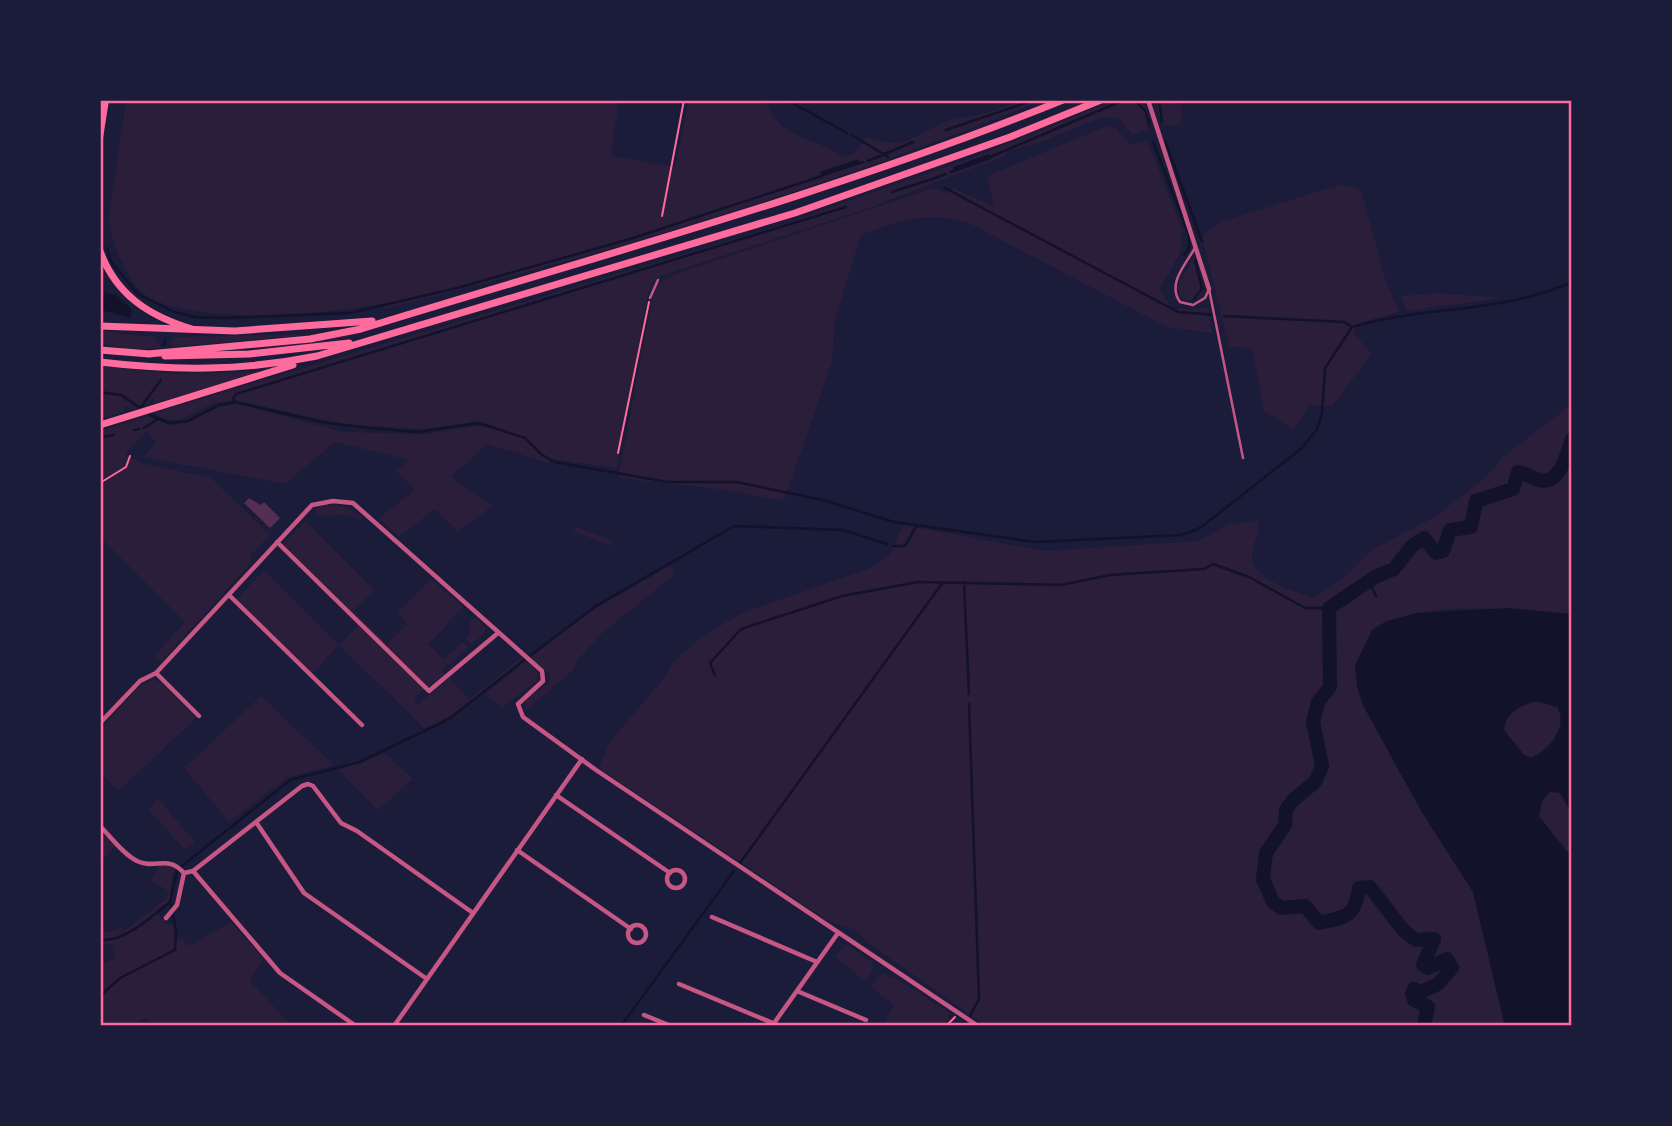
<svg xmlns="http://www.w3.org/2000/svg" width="1672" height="1126" viewBox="0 0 1672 1126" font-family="'Noto Sans',sans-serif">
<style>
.green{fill:#2a1e3b}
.water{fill:#12122b;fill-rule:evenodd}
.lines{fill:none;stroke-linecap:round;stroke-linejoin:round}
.stream{stroke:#12122b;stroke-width:2.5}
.river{stroke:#12122b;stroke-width:14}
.building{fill:#542f53}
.path{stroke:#ff6b9d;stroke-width:2}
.service{stroke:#c65784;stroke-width:2.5}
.minor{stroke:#c65784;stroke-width:4.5}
.secondary{stroke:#ff6b9d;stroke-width:6}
.primary{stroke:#ff6b9d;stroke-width:7}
.neatline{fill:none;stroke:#ff6b9d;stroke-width:2.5}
</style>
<rect width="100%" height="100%" fill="#1b1b3a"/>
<path class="green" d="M126 100H619L611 156 675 167 689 100H765C779 140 813 136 844 157L855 153 867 137C908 152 912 134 948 121 960 117 973 117 985 113 1009 107 1016 100 1043 100 830 187 608 253 385 309L383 303C327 315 196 326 147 296 129 285 111 242 109 221 108 210 113 196 114 184 118 156 122 128 126 100Z
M1116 100H1143L1149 115 1148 129 1132 135 1119 119 1104 117 1038 143 1011 150 1003 157 868 208 658 277 651 284 647 299 617 468 552 459 548 463 487 444 451 477 493 506 458 531 435 509 399 537 379 518 415 490 396 471 409 460 335 442 285 484 143 457 156 443 147 431 125 454 141 463 211 478 270 535 250 556 252 562 161 662 153 657 185 622 100 537V431L148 416 170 425 186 424 218 407 238 404 344 432 426 434 472 426 487 427 488 424 478 421 426 429 347 425 234 400 212 404 180 420 164 419 154 413 783 224 974 157Z
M1155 100H1179L1183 118 1180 125 1162 126Z
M1109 125 1116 128 1130 145 1147 141 1183 231 1180 253 1160 289 1173 313 1179 308 1192 310 1208 307 1212 333 1167 327 967 222C924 212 901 220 861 235L835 320 832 362 784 501 718 489 618 478 652 299 658 284 670 276 934 188 945 193 954 189 994 206 987 176Z
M1342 184 1361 190 1386 281 1399 312 1362 322 1353 332 1372 354 1332 406 1309 405 1294 430 1264 411 1252 348 1229 347 1202 237 1206 231 1224 221Z
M1195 256 1204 290 1200 298 1187 301 1181 297 1177 287Z
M1439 293 1501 298 1407 311 1401 296Z
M100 331 155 337 161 348 131 349 100 344Z
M366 333 316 344 178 353 305 342Z
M321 334 170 347 173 337Z
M100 366 177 374 260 372 156 403 152 398 149 404 133 409 124 406 125 411 100 419Z
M1572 404V614C1509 611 1441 599 1381 624L1357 686 1363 705 1420 809 1473 892 1505 1026H986L867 942 856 930 830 922 599 768 609 743 663 679 673 662 700 638 742 613 873 567 890 554 903 525 1044 551 1198 541 1229 524 1259 521C1260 534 1254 541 1252 553 1248 579 1295 591 1314 598L1343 578 1371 550 1433 518 1485 478 1503 457Z
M325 505 343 506 363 517 361 520 347 515 317 516 315 509Z
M305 521 374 590 354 611 387 644 407 624 397 613 428 582 432 580 464 607 428 644 443 659 463 642 468 648 442 670 445 674 414 698 418 704 450 678 469 699 521 658 523 660 453 715 425 729 339 645 313 673 237 599 264 570 339 645 358 626 279 548Z
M577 527 614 541 611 546 573 531Z
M670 566 674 575 600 635 578 660 573 670 525 711 526 700 549 683 551 675 530 657 588 613Z
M475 617 485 627V632L472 645 466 640 469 636 470 622Z
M526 661 538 672 537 681 502 707 485 694Z
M152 679 161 682 196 718 119 791 100 773V729L138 688Z
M261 696 334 765 287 778 229 822 184 768Z
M1536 701 1558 707C1569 726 1550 751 1531 758L1524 755 1504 730C1505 712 1521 706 1536 701Z
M385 753 413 779 378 810 337 770Z
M1550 792H1560L1572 814V858L1539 818 1542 801Z
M158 798 195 842 185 850 149 810Z
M100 830 115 846 102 860 100 858Z
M159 866H171L176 869 172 877 170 901 155 912 167 924 173 925 175 939 181 938 189 946 231 922 263 958 250 981 292 1026H154L146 1017 135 1026H100V964L116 958 112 944H100V932H110L120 927 124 931 167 898 168 891 151 880Z
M846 944 872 962 874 969 865 982 835 956Z
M883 973 891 978 893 976 948 1012 949 1019 941 1026H883L894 1005 870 987Z"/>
<path class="water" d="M989 154 991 159 955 172 953 167Z
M858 159 860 164 822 177 820 172Z
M104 292 116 295 132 310 130 318 102 310Z
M1508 608 1572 614V814L1560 793 1550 792 1542 801 1539 816 1572 858V1026H1505L1473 892 1420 809 1363 705 1357 686 1355 666 1372 630 1387 621 1417 613ZM1536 701 1557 707C1569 726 1549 751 1531 758L1524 755 1504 730C1505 712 1521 706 1536 701Z"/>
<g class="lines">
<path class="stream" d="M787 100 847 133
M1135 100 1146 112 1149 125
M1159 100 1162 122
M946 130 1034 100
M852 135 888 157
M1165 141 1202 241
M1153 142 1189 235V248L1184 255
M990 157 1124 100
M868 161 913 142
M860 163 863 162
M951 172 954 171
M930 180 946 174
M945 188 1178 312 1215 315
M892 192 929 180
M107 248 111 262 138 294 174 312 195 317 225 318 350 313 457 288 630 239 822 176
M1194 299 1202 289 1195 260
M1224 316 1344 322 1352 327
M164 345 165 340
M100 392 121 395 152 416 169 423 188 421 219 405 235 402 322 422 369 428 418 432 479 423 525 438 542 455 555 462 667 482H736L823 500 894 522 1035 542 1181 535 1200 528 1302 448 1317 429 1322 413 1325 368 1352 327C1424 306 1503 313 1572 282
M235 402 233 398 236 394 846 207
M141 407 161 380
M144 428 158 419
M134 430 139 429
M100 438 113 435
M893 546H905L917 525
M1369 581 1376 596
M964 582 969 694
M530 656 596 606 734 526 843 530 887 544
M715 675 710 663 741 629 842 596 918 582 1061 585 1110 575 1204 569 1213 564 1249 577 1305 608H1329
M969 704 979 999 970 1016
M230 828 290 780 360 762 449 719 524 660
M740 863 943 582
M100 940C126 942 150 917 170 902L177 870 227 830
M100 996 120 978 175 950 176 932 171 903
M621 1026 734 871
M960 1026 964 1022"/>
<path class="river" d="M1424 1026 1428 1007 1414 1000 1412 994 1414 989 1421 992 1438 984 1452 968 1447 959 1428 968 1423 965 1434 939 1416 940 1403 930 1370 887 1359 888C1355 918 1345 917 1319 923L1305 906 1281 908 1273 902 1263 879 1266 853 1285 825 1286 810 1293 800 1315 782 1322 766 1313 722 1318 702 1330 687 1329 608 1375 577 1394 569 1412 546 1424 538 1436 553 1443 551 1450 530 1471 527 1476 501 1513 489 1518 472C1526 473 1531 478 1539 480 1560 486 1568 451 1572 439"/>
</g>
<path class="building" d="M249 498 261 505 264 502 280 518 270 528 244 503Z"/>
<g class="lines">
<path class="path" d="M662 216 684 100
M618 453 649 302
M100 483 126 467 130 456
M946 1026 955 1017"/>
<path class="service" d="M1195 248C1185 265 1167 284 1180 302L1193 305 1205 298 1209 289
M1209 289 1243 458
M650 298 658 280"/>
<path class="minor" d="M1148 100 1209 289
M277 542 429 691 498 633
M229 595 362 725
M156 673 199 716
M100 723 140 681 156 673 312 505 333 501 353 503 542 671 543 681 518 704 523 717 596 770 978 1026
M556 795 670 873
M256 822 304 893 427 979
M100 826C111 837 123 854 137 861 156 870 167 854 184 873L177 905 166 918
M517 850 631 929
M667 879a9 9 0 1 1 18 0a9 9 0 1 1-18 0Z
M193 871 280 973 356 1026
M184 873 193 871 302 786 308 784 313 786 341 823 357 831 473 913
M712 917 817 962
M628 934a9 9 0 1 1 18 0a9 9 0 1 1-18 0Z
M679 984 780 1026
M797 991 866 1020
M644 1015 671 1026
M394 1026 582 759
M772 1026 838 933"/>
<path class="secondary" d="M100 138 106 100"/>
<path class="primary" d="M100 251C116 295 149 316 192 329
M100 326 235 331 372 321
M100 350 150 354
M148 354 310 339 361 329C597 256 834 193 1063 100
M165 356 249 354 349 343
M100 362C175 371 243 371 317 356L795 213 1010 137 1101 100
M100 425 293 365"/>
</g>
<rect width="1672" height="1126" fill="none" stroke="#1b1b3a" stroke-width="203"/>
<rect x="102" y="102" width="1468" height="922" class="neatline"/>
</svg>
